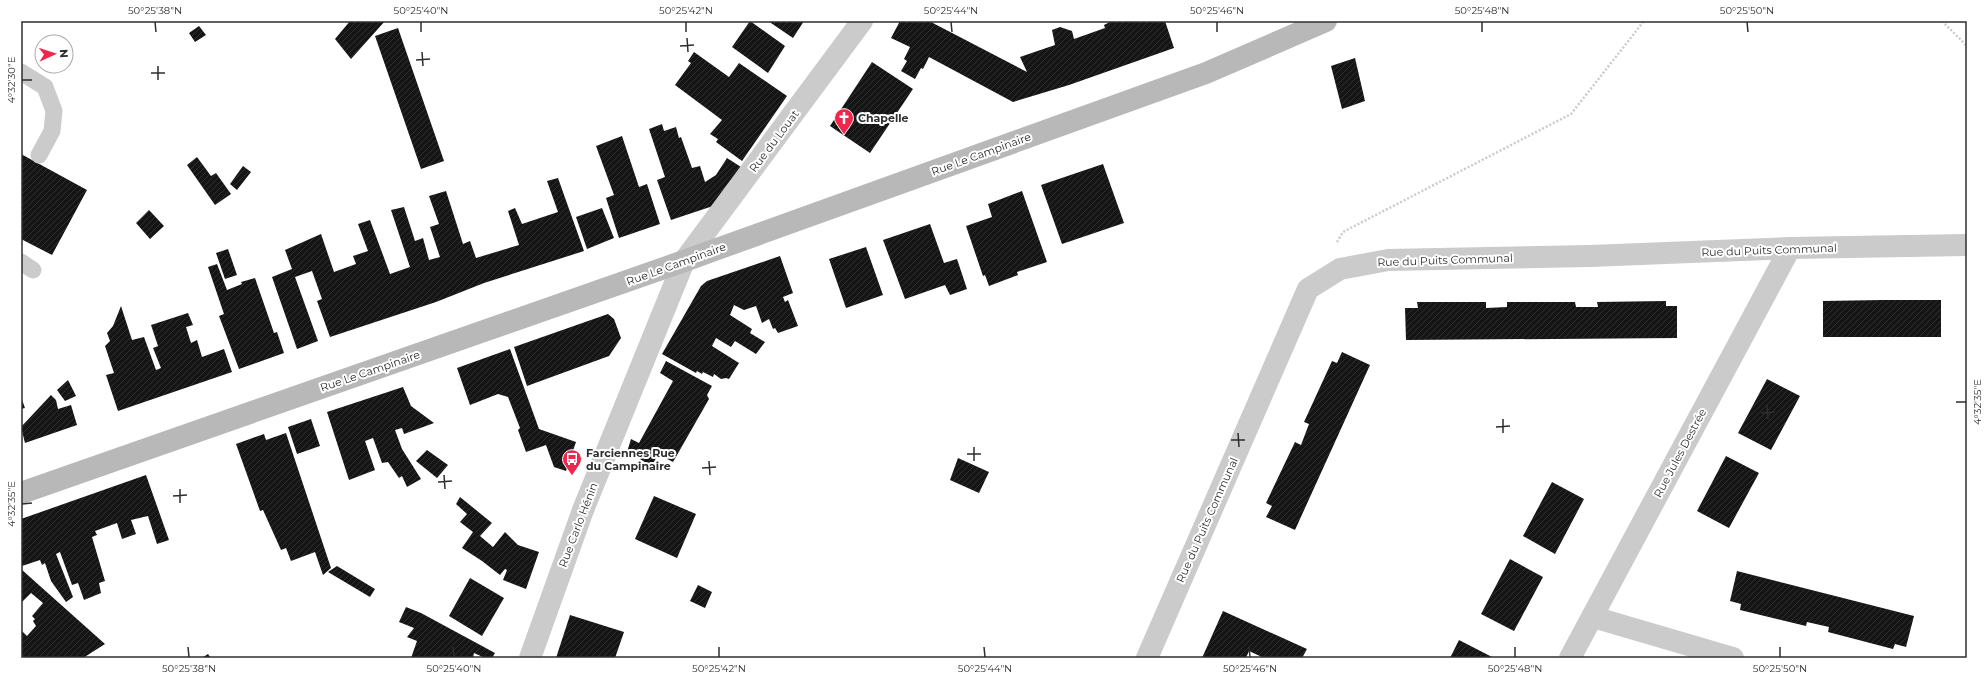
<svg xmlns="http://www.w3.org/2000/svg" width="1988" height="679" viewBox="0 0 1988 679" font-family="Montserrat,sans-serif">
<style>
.building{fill:url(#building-hatch)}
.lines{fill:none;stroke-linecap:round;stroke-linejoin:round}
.path{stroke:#cbcbcb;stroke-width:2.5;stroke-dasharray:2 2;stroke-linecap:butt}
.lane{stroke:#cbcbcb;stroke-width:17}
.street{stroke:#cbcbcb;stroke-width:22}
.secondary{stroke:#b8b8b8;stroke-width:22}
.ticks{fill:none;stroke:#2e2e2e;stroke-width:1.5}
.labels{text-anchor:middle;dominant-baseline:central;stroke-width:4;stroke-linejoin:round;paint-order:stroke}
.poi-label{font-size:11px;font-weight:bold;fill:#2e2e2e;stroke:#fff;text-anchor:start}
.street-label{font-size:11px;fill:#2e2e2e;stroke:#fff}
.neatline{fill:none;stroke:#2e2e2e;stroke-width:1.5}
.ticks-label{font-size:10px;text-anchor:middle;fill:#2e2e2e}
</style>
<defs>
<pattern id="building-hatch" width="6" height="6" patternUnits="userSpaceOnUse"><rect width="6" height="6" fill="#151515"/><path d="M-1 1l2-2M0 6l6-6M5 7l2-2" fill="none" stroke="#2f2f2f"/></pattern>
</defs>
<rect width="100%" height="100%" fill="#fff"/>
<path class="building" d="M350 21H385L351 59 335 39Z
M750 21 785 46 768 73 732 47Z
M768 21H804L793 38Z
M900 21H929L1027 72 1020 57 1055 45 1052 30 1060 27 1072 31 1074 39 1105 28 1104 25 1112 21H1165L1174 48 1069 85 1013 102 929 57 923 69 921 68 915 79 901 71 907 61 904 59 910 47 891 38Z
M199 26 206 35 195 42 189 33Z
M398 28 444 161 421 169 375 36Z
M694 52 729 77 739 63 787 96 742 161 716 142 718 139 710 134 722 120 675 85 691 63 688 61Z
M1355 58 1365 101 1342 109 1331 66Z
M872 62 913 89 870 153 830 126Z
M662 124 664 131 676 127 679 138 681 137 692 168 700 166 705 182 716 175 727 158 741 167 713 206 671 220 657 180 665 177 649 129Z
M622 136 639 187 647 184 660 224 619 238 606 198 614 195 596 146Z
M21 154 87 190 52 255 21 239Z
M197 157 211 176 216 173 231 194 215 205 187 165Z
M1103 164 1124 223 1062 244 1041 185Z
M243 166 251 172 237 190 230 184Z
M558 178 584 251 484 283 436 302 330 337 317 301 322 299 312 271 295 277 318 341 297 349 272 277 292 269 285 250 321 234 334 272 356 264 353 256 368 251 358 224 370 220 390 274 410 267 391 210 404 207 415 241 423 238 429 260 440 257 430 227 439 224 429 196 446 191 463 244 470 241 476 258 519 245 508 211 515 208 522 224 558 212 547 181Z
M1022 191 1047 262 1017 272 1018 275 989 286 985 275 983 276 966 226 992 217 988 204Z
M602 208 614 238 587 249 576 217Z
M149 210 164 226 150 239 136 223Z
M930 224 944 263 957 259 967 289 950 295 945 285 905 299 883 240Z
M866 247 883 295 846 308 829 259Z
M228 249 237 275 225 279 216 253Z
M780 256 793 293 783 297 785 302 788 300 798 326 778 333 775 328 773 329 769 319 762 323 756 306 744 310 734 305 730 315 752 329 750 333 765 342 756 354 735 341 731 347 716 338 712 346 739 363 729 379 726 378 721 379 714 374 713 377 703 372 702 374 697 371 696 373 662 354 701 286 707 281Z
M217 264 227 290 242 284 241 282 255 278 274 333 277 332 284 353 239 369 219 316 224 314 208 267Z
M1882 300H1941V337H1823V301Z
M1666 301V306H1677V338L1406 340 1405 308H1418L1417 302H1486V308L1507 307V302H1575L1576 307H1598L1597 302Z
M121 306 132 340 144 337 156 370 161 368 153 348 158 346 151 325 188 313 193 325 186 327 191 343 197 340 202 357 224 349 232 372 118 411 106 375 114 373 105 346 110 341 107 333 113 326Z
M608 314 614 319 621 338 609 356 527 386 514 347Z
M510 349 539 429 576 442 566 471 554 467 546 445 526 452 518 430 520 428 508 397 498 394 470 405 457 368Z
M1342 352 1370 365 1295 530 1266 517 1272 506 1266 503 1295 442 1301 445 1309 424 1304 422 1332 361 1337 363Z
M666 361 712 386 707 395 709 399 673 462 658 454 652 466 627 452 631 439 639 443 673 381 660 373Z
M1767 379 1800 396 1771 450 1738 433Z
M68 380 76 396 65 401 57 390Z
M403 387 411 406 434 423 404 434 402 428 395 430 402 449 421 479 407 487 402 476 399 478 388 462 382 463 373 438 365 441 375 470 349 480 327 412Z
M51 395 56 400 58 409 71 405 77 425 25 443 21 427Z
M21 397 25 408 21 409Z
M311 419 320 446 297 454 288 427Z
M286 433 331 568 323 575 315 552 291 561 286 548 281 550 263 510 260 511 236 444 264 434 266 440Z
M427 450 448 465 437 478 416 461Z
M1726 456 1759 473 1729 528 1697 511Z
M958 458 989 472 979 493 950 480Z
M146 475 169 540 157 544 148 516 131 520 136 534 122 539 117 523 95 531 97 535 92 537 105 581 99 583 101 593 84 600 78 583 72 585 60 552 56 554 73 597 66 602 51 581 45 563 42 565 40 560 22 566 21 519Z
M1552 482 1584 499 1555 554 1523 536Z
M654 496 696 514 677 558 635 539Z
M460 497 492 523 480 536 493 547 505 532 518 545 539 552 526 589 503 580 507 570 505 569 500 575 482 561 462 548 473 532 460 522 467 514 456 504Z
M1510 559 1543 577 1514 631 1481 614Z
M337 566 375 589 370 597 328 572Z
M21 569 40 586 105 644 83 658H24L21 654V630L27 636 36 626 33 621 35 619 32 616 43 603 31 593 21 603Z
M1737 571 1914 616 1906 647 1895 644 1893 649 1828 632 1829 627 1807 622 1806 626 1740 610 1741 604 1730 601Z
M470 578 504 598 482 636 449 616Z
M698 585 712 592 705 608 690 601Z
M406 607 421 613 495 653 492 658H485L474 653 473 658H411L417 641 407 637 414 628 399 622Z
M1223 611 1307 649 1302 658H1264L1249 651 1246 658H1202Z
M570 615 624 632 615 658H556Z
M1459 640 1494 658H1450Z
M208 654 211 658H202Z"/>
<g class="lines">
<path class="path" d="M1942 21 1967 46
M1337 242 1343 232 1571 114 1644 21"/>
<path class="lane" d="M21 72 45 87 54 111 52 131 39 155
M21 262 33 270"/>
<path class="street" d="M1593 617 1733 658
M530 658 583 510 684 261 862 21
M1147 658 1308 289 1340 269 1388 260 1590 256 1790 248 1967 245
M1570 658 1790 248"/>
<path class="secondary" d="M21 493 684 261 1206 73 1326 21"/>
</g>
<path class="ticks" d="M155 22 156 32M421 22V32M686 22V32M951 22 952 32M1217 22V32M1482 22V32M1747 22 1748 32M687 38 688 52M680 46 694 45M422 52 423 66M416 60 430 59M158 66V80M151 73H165M22 80H32M1956 402H1966M1767 405 1768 419M1761 413 1775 412M1503 419V433M1496 427 1510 426M1238 433 1239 447M1231 440H1245M974 447V461M967 454H981M709 461 710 475M702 468 716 467M444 475 445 489M438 482 452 481M180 489V503M173 496 187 495M22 504 32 503M188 647 189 657M453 647 454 657M719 647V657M984 647 985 657M1249 647 1250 657M1515 647V657M1780 647V657"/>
<defs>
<symbol id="church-pin" viewBox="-11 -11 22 30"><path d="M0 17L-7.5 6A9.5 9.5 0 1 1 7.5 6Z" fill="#f0264c" stroke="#fff"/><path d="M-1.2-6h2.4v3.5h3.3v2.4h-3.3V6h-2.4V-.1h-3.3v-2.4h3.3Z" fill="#fff"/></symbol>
<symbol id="bus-pin" viewBox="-11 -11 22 30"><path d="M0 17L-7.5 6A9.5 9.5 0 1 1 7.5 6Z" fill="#f0264c" stroke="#fff"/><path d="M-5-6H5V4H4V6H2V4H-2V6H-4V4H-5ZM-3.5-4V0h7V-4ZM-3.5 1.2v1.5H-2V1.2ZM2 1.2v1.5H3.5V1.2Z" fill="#fff"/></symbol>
</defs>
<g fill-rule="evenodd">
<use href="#church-pin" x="833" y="107" width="22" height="30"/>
<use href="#bus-pin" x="561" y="448" width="22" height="30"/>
</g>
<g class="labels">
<g class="poi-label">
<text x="858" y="118">Chapelle</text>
<text x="586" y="453">Farciennes Rue<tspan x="586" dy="13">du Campinaire</tspan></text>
</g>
<g class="street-label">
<text transform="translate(774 141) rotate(-53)">Rue du Louat</text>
<text transform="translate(981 154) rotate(-20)">Rue Le Campinaire</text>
<text transform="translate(1769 250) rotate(-2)">Rue du Puits Communal</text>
<text transform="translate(1445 260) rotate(-2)">Rue du Puits Communal</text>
<text transform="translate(676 264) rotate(-20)">Rue Le Campinaire</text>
<text transform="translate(370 371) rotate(-19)">Rue Le Campinaire</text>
<text transform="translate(1680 453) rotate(-62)">Rue Jules Destrée</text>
<text transform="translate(1207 520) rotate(-66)">Rue du Puits Communal</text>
<text transform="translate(578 525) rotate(-69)">Rue Carlo Hénin</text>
</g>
</g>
<rect width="1988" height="679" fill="none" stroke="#ffffff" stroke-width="44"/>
<g transform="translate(54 54) rotate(87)"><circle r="19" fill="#ffffff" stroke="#ababab"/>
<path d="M0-3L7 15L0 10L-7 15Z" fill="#f0264c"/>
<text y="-6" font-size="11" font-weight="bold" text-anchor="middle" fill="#2e2e2e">N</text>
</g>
<rect x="22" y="22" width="1944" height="635" class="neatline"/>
<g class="ticks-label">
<text x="155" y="14">50°25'38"N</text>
<text x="421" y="14">50°25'40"N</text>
<text x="686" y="14">50°25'42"N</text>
<text x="951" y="14">50°25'44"N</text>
<text x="1217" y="14">50°25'46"N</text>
<text x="1482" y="14">50°25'48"N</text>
<text x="1747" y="14">50°25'50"N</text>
<text transform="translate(11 80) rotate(-90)" y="4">4°32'30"E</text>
<text transform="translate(1977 402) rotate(-90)" y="4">4°32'35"E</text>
<text transform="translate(11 504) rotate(-90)" y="4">4°32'35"E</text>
<text x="189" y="672">50°25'38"N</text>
<text x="454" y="672">50°25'40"N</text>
<text x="719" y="672">50°25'42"N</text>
<text x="985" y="672">50°25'44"N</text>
<text x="1250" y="672">50°25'46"N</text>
<text x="1515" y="672">50°25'48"N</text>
<text x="1780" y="672">50°25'50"N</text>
</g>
</svg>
